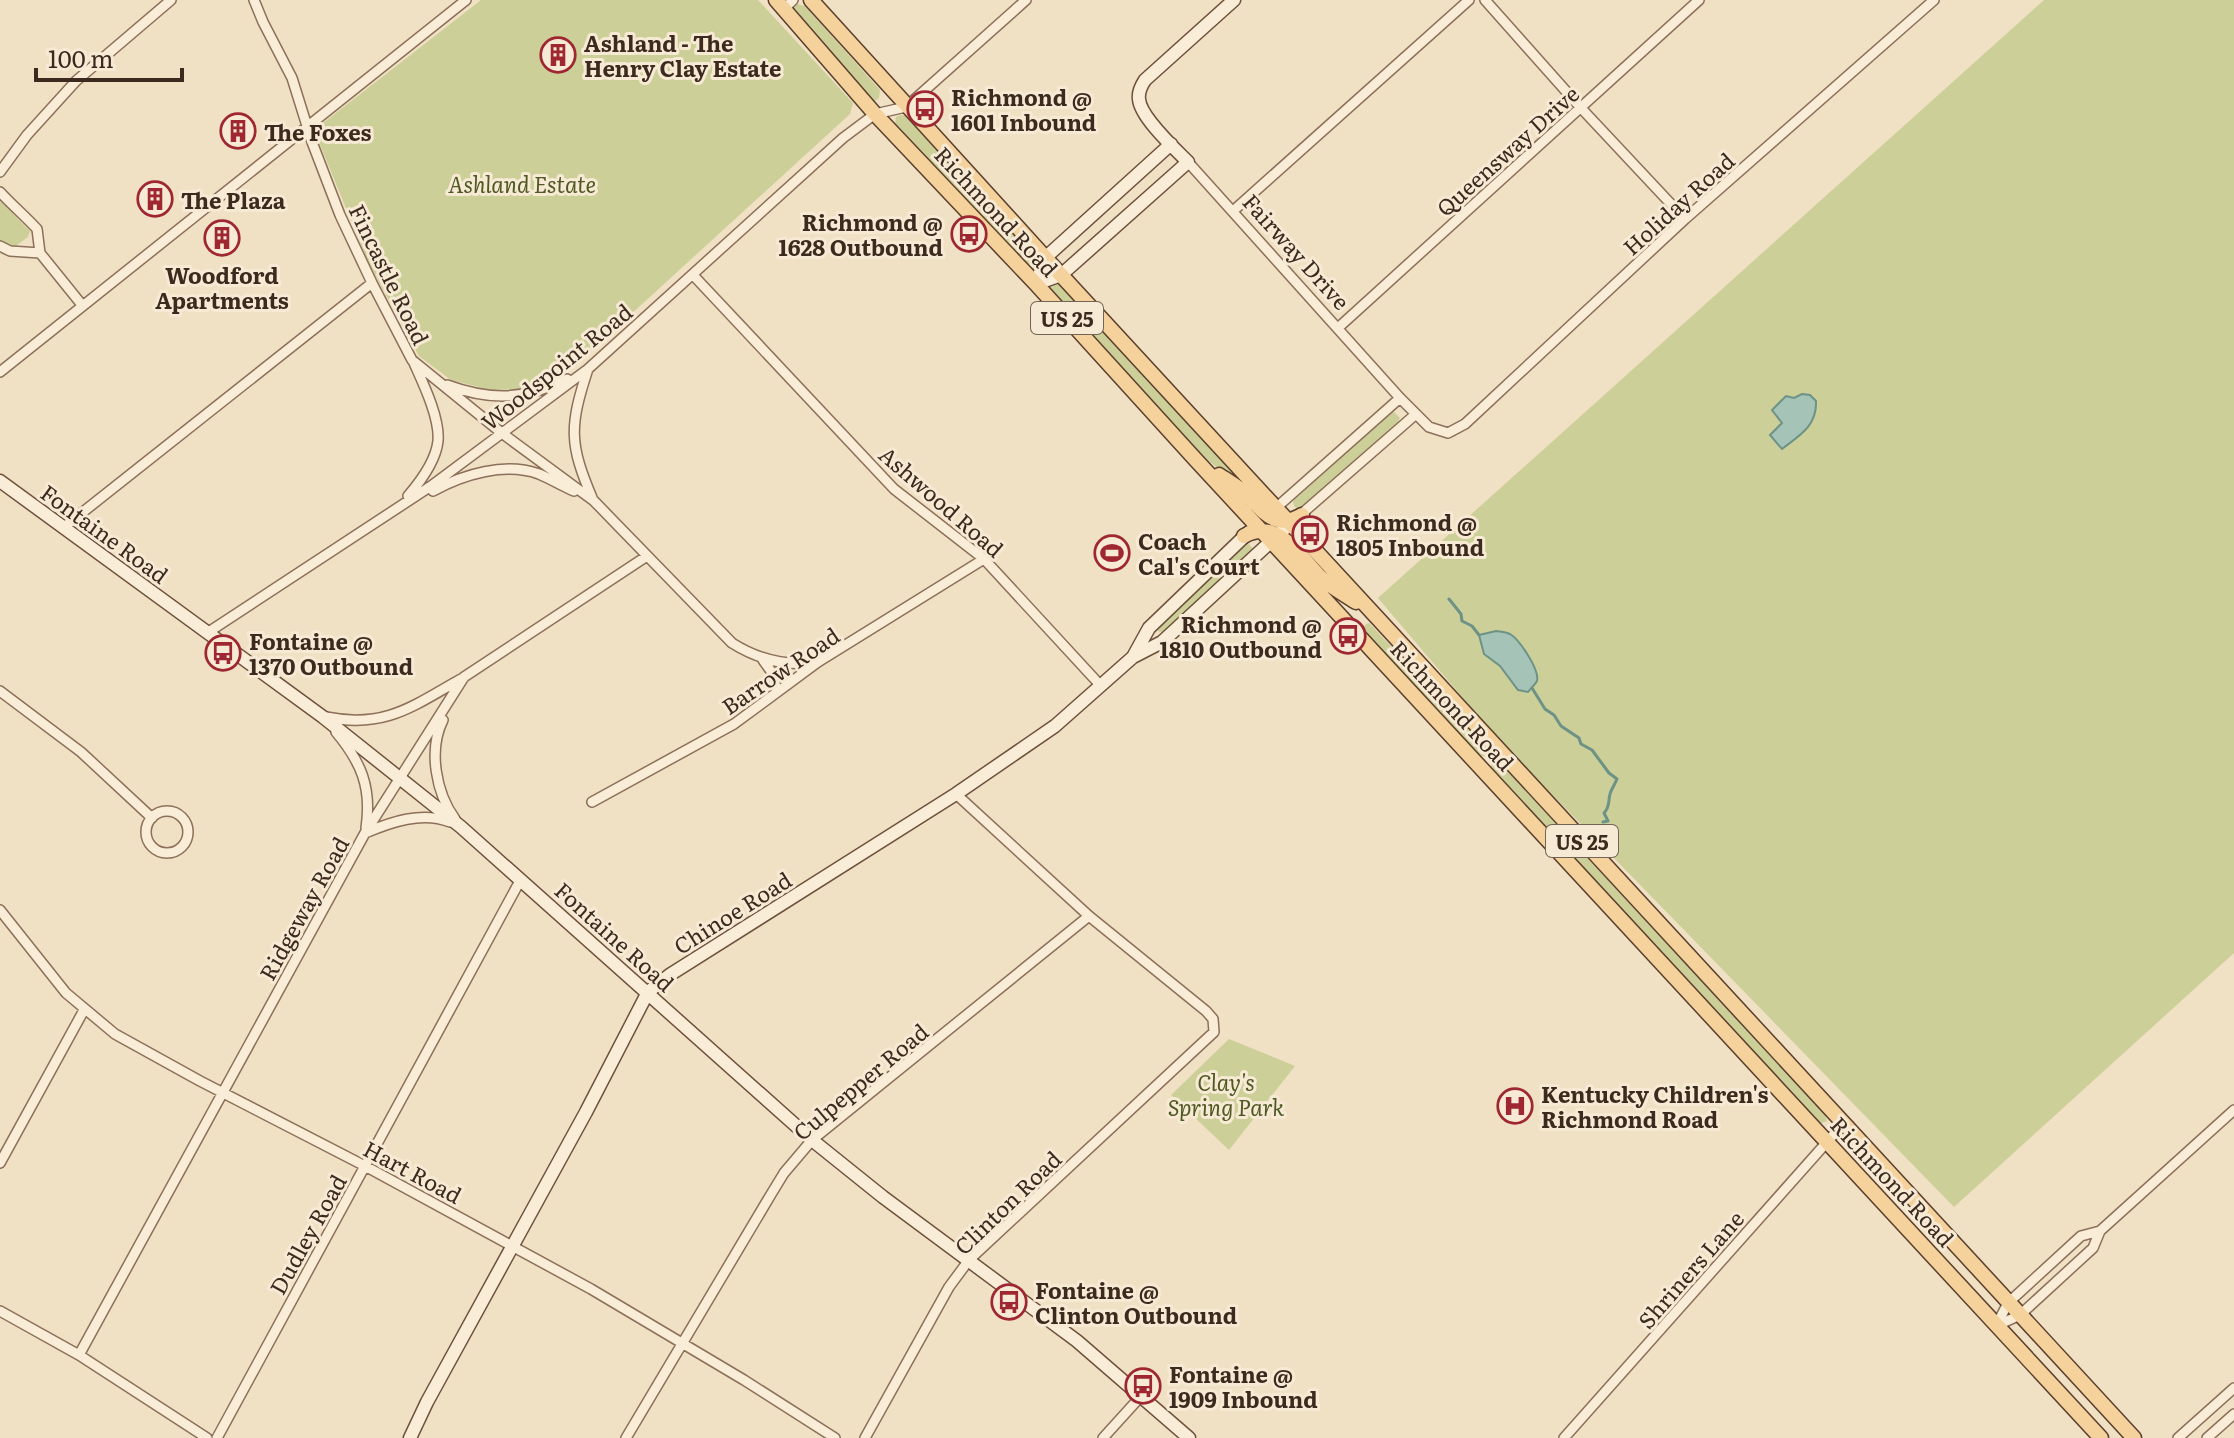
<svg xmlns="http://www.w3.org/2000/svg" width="2234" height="1438" viewBox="0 0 2234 1438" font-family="Literata,serif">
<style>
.green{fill:#cdcf98}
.water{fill:#a6c3b8;stroke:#6c9386;stroke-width:2}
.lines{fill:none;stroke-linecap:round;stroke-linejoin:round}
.stream{stroke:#6c9386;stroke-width:3}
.street-casing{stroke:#8c705a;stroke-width:12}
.secondary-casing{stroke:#6e513d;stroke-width:15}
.primary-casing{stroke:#5a3f2e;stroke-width:17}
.street{stroke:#faedd8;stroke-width:9}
.secondary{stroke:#faedd8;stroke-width:12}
.primary{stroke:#f5d19b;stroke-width:14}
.labels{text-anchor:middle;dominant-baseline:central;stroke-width:6;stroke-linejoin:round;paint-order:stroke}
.shield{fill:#f7ead5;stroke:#746455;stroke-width:2}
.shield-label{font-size:20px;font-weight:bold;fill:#3c2a1e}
.poi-label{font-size:22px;font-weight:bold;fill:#3c2a1e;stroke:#f7ead5;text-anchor:start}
.street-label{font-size:22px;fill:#3c2a1e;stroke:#f7ead5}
.park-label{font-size:22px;font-style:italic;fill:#505924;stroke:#f7ead5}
</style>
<rect width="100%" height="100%" fill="#f0e0c4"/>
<path class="green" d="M481 0H758L853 103 850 114 582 359 558 375 525 389 491 390 451 380 419 356 368 262 314 130Z
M2044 0H2234V953L1954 1207 1495 736 1378 598Z
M797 4 805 6 880 90 879 98 875 101 870 100 792 12V8Z
M901 115 905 116 1037 259 1039 263 1037 270H1029L895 125 896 117Z
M0 201 30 231 28 237 13 248 0 240Z
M1056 282 1059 284 1267 508 1194 449 1048 291 1049 284Z
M1393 411 1400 418 1397 423 1302 510 1300 511 1294 506 1293 501Z
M1244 543H1248L1254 550 1165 634 1158 631 1157 628Z
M1369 623 1485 745 1488 753 1485 756 1479 757 1362 630 1366 624Z
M1495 761 1499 762 1825 1114 1827 1121 1819 1124 1491 771 1490 767Z
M1229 1039 1295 1066 1229 1150 1171 1095Z"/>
<path class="water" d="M1802 394 1810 395 1816 401C1817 426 1800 435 1782 449L1770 435 1782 423 1772 410 1786 396 1794 398Z
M1496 631C1502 632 1505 632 1510 634 1519 639 1540 670 1537 681 1535 685 1531 688 1528 692L1518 690 1500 666 1484 654 1479 635Z"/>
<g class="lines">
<path class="stream" d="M1449 599 1461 614 1462 621 1472 626 1479 635
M1532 688 1545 709 1554 715 1561 726 1579 738 1581 744 1592 750 1609 773 1617 779C1615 784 1611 790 1610 794 1608 802 1610 807 1604 813L1608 821 1603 822"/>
<defs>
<path id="street" d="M254 0 263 22 292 78 312 142 340 215 372 283 412 360 503 434 594 501 732 643C759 660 786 667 818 662
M1485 0 1581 108 1685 219
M784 9 793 0
M1188 162 1400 398 1429 427 1448 433 1465 424 1685 219 1934 0
M0 172 27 135 76 81 171 0
M0 192C12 205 25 216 37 229L40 253 82 305
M1233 211 1469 0
M0 246 10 251 40 253
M693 275 894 489 984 559 1101 686
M1339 327 1699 0
M588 369C569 427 569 444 593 500
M0 372 466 0
M447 385C491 401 524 400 567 379
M433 491C464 474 505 462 539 474 551 479 562 486 574 491
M408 496C420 482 436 460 438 441 440 418 423 383 414 363
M1277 507 1400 398
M1298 517 1416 414
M64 527 372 283
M207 633 431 486 588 369 843 138 875 114 906 107 1026 0
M763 660 773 674 777 692
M0 691 81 752 152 818
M326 717C385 729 413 706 461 679
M443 720C428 750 436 793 455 819
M336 732C361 762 372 787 366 828
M592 802 734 724 818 662 984 559
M146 832a21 21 0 1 1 42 0a21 21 0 1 1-42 0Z
M365 833C391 822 422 811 450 822
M0 910 66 993 115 1034 200 1081 365 1166 591 1289 744 1380 835 1438
M0 1163 84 1010
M0 1311 79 1355 207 1438
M1996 1326 2020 1315 2093 1248 2100 1231 2234 1110
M1996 1326 2008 1303 2081 1236 2100 1231
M79 1355 365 833 464 677 647 556
M217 1438 521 879
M626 1438 770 1196 784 1173 812 1140 1089 916
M865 1438 949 1287 969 1260 1214 1032 1213 1019 1206 1011 1089 916 956 794
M1103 1438 1142 1395
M1564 1438 1843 1124
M2178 1438 2234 1388
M2207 1438 2234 1414"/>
<path id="secondary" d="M1036 284 1061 275 1188 162C1175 149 1140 117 1139 99 1138 92 1141 86 1145 80L1234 0
M1036 284 1045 258 1171 144
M0 481 323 717 461 827 812 1140 883 1197 1077 1341 1189 1438
M1133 657 1149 628 1249 532
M410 1438 427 1402 586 1112 648 992 671 974 956 794 1055 726 1133 657 1162 642 1291 523"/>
<path id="primary" d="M776 0 875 114 1036 284 1195 459 2101 1438
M811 0 1061 275 2134 1438
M1219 475C1228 481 1238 487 1246 494 1264 511 1274 531 1302 515
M1244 536C1277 517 1299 556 1320 577 1331 587 1344 594 1356 602"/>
</defs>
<use href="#street" class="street-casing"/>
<use href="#secondary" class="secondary-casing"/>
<use href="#primary" class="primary-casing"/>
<use href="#street" class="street"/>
<use href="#secondary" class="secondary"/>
<use href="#primary" class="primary"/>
</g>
<defs>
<symbol id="building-ring" viewBox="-11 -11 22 22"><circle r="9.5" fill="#f7ead5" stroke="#9e2731" stroke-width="1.5"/><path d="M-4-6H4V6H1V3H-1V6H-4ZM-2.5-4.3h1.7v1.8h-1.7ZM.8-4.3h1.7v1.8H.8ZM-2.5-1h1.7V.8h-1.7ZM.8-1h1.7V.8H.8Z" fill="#9e2731"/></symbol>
<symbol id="bus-ring" viewBox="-11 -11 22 22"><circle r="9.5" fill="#f7ead5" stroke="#9e2731" stroke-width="1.5"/><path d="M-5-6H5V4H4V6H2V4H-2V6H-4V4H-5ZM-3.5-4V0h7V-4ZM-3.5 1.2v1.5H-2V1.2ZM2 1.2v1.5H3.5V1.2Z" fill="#9e2731"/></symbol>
<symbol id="stadium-ring" viewBox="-11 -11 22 22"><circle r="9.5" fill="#f7ead5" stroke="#9e2731" stroke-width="1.5"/><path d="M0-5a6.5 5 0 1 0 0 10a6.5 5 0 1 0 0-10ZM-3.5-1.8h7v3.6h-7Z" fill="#9e2731"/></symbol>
<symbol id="hospital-ring" viewBox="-11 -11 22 22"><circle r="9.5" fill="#f7ead5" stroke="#9e2731" stroke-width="1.5"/><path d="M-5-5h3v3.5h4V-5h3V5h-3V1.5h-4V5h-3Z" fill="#9e2731"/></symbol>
</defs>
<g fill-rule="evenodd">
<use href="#building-ring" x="538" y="35" width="40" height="40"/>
<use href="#bus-ring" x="905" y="89" width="40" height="40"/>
<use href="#building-ring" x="218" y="111" width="40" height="40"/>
<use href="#building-ring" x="135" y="179" width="40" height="40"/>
<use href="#bus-ring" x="949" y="214" width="40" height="40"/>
<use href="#building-ring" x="202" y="218" width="40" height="40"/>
<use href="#bus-ring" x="1290" y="514" width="40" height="40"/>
<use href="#stadium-ring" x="1092" y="533" width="40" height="40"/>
<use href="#bus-ring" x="1328" y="616" width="40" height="40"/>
<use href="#bus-ring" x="203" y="633" width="40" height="40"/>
<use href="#hospital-ring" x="1495" y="1086" width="40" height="40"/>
<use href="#bus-ring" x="989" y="1282" width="40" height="40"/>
<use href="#bus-ring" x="1123" y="1366" width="40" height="40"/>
</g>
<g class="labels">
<g class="shield">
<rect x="1031" y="302" width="72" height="32" rx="6"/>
<rect x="1546" y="825" width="72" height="32" rx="6"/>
</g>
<g class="shield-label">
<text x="1067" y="318">US 25</text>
<text x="1582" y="841">US 25</text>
</g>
<g class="poi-label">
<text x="584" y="42">Ashland - The<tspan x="584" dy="25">Henry Clay Estate</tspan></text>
<text x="951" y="96">Richmond @<tspan x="951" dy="25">1601 Inbound</tspan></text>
<text x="264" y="131">The Foxes</text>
<text x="181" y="199">The Plaza</text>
<text x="943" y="221" text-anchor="end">Richmond @<tspan x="943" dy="25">1628 Outbound</tspan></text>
<text x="222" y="274" text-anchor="middle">Woodford<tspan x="222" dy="25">Apartments</tspan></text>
<text x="1336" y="521">Richmond @<tspan x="1336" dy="25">1805 Inbound</tspan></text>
<text x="1138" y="540">Coach<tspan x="1138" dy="25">Cal's Court</tspan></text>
<text x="1322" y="623" text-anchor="end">Richmond @<tspan x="1322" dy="25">1810 Outbound</tspan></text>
<text x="249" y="640">Fontaine @<tspan x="249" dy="25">1370 Outbound</tspan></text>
<text x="1541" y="1093">Kentucky Children's<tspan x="1541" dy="25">Richmond Road</tspan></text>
<text x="1035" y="1289">Fontaine @<tspan x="1035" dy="25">Clinton Outbound</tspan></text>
<text x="1169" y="1373">Fontaine @<tspan x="1169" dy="25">1909 Inbound</tspan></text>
</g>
<g class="street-label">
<text transform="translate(1507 150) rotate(-42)">Queensway Drive</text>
<text transform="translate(1678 203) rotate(-42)">Holiday Road</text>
<text transform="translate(997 211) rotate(47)">Richmond Road</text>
<text transform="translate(1297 251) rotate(48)">Fairway Drive</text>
<text transform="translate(390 274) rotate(64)">Fincastle Road</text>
<text transform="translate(556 366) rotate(-39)">Woodspoint Road</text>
<text transform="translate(942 501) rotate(41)">Ashwood Road</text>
<text transform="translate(105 533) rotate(36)">Fontaine Road</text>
<text transform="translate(780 670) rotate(-34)">Barrow Road</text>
<text transform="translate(1453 705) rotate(47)">Richmond Road</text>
<text transform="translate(303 908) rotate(-61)">Ridgeway Road</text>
<text transform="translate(732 912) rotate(-32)">Chinoe Road</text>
<text transform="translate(615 936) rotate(42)">Fontaine Road</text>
<text transform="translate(860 1081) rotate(-40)">Culpepper Road</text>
<text transform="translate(413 1171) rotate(28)">Hart Road</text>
<text transform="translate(1893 1181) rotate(47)">Richmond Road</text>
<text transform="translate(1007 1202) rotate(-44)">Clinton Road</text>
<text transform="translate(307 1234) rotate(-61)">Dudley Road</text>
<text transform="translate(1690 1269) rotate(-49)">Shriners Lane</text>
</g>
<g class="park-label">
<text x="522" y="183">Ashland Estate</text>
<text x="1226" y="1081">Clay's<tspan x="1226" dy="25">Spring Park</tspan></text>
</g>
</g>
<path d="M36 68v12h146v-12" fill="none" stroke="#3c2a1e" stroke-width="4"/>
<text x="48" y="68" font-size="24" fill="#3c2a1e" stroke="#f7ead5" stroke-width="6" paint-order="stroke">100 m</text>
</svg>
